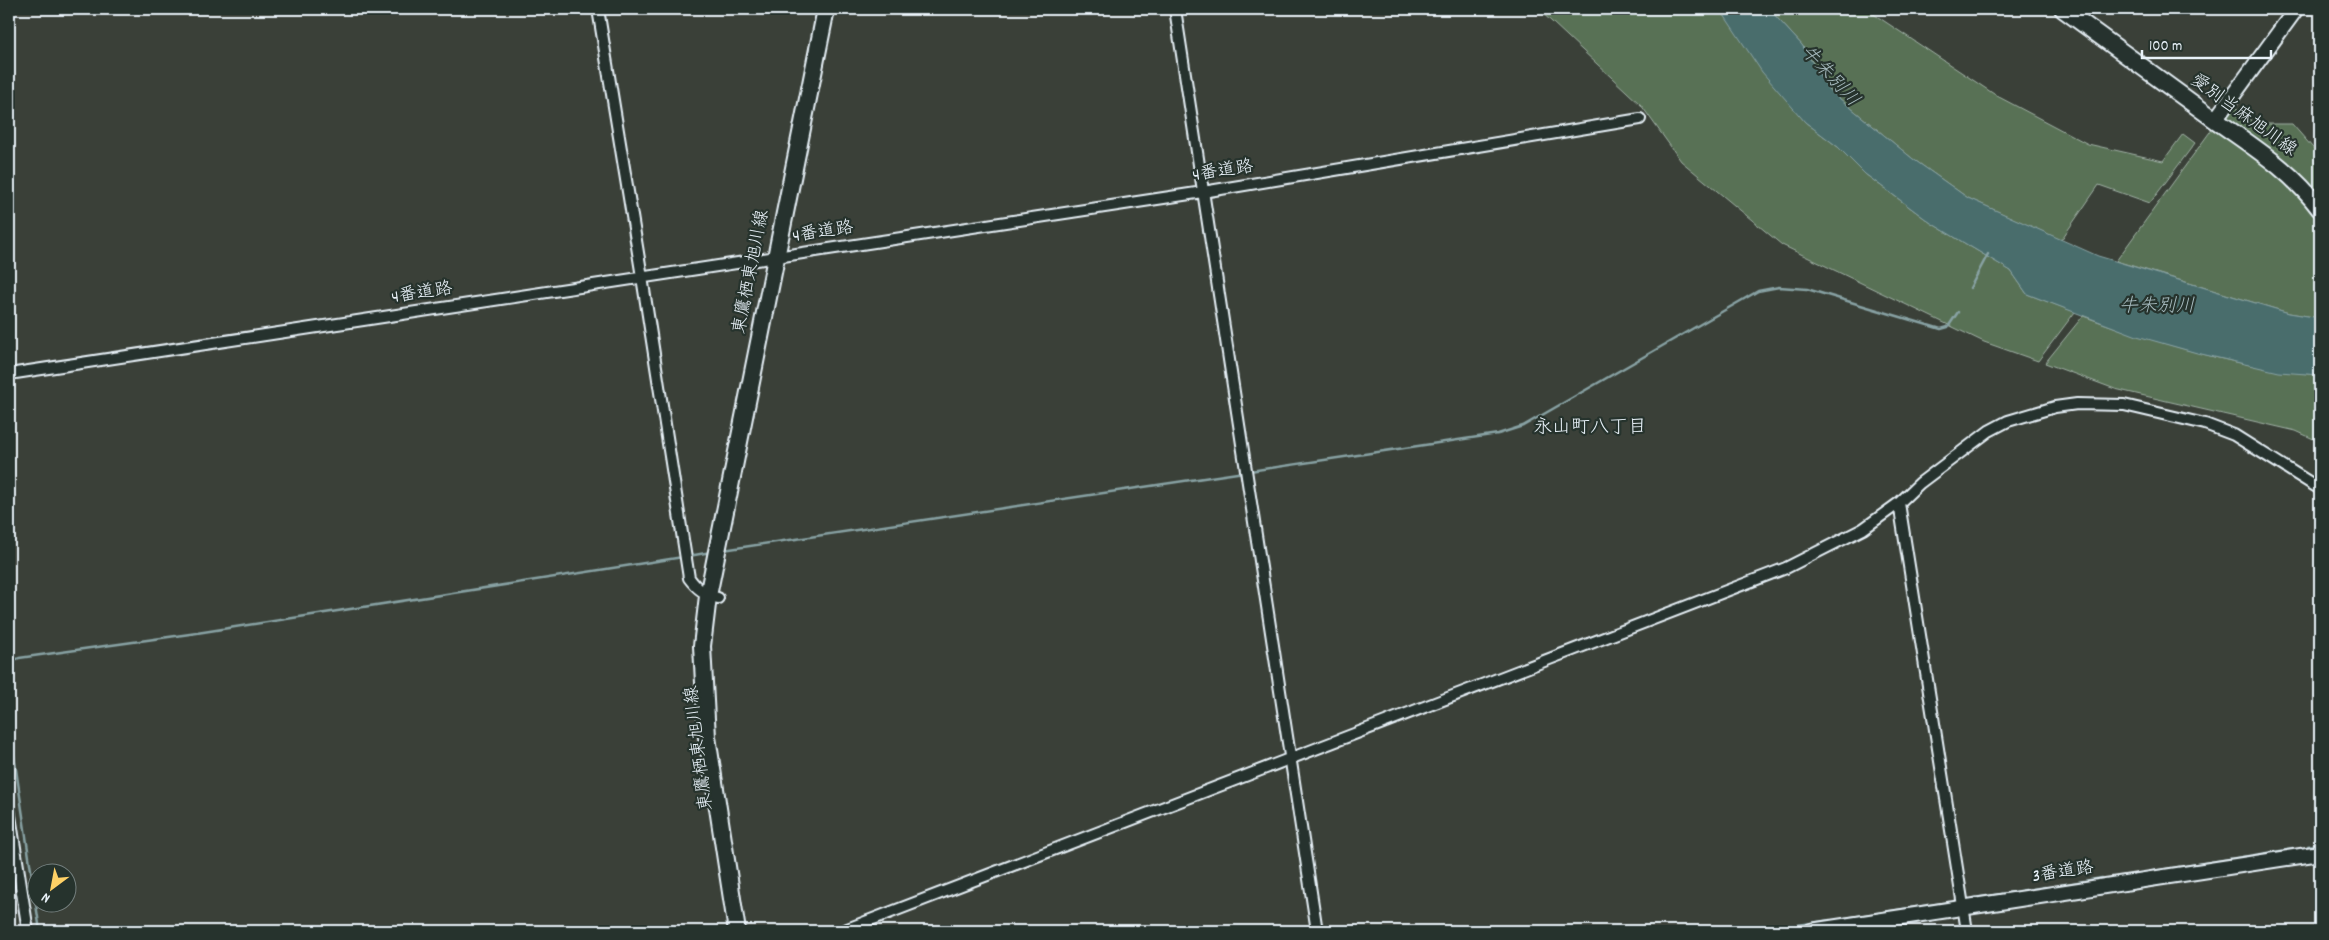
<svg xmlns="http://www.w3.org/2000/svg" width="2329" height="940" viewBox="0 0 2329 940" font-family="Dekko,'Klee One',sans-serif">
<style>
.green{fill:#597155;stroke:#a0b1a6}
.water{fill:#486d6c;stroke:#88a2a4}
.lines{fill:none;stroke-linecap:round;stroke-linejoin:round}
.stream{stroke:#88a2a4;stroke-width:2.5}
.street-casing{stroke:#e8f1f8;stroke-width:14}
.secondary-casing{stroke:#e8f1f8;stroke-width:18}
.primary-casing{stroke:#e8f1f8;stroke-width:20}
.street{stroke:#26332d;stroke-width:10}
.secondary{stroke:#26332d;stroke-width:14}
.primary{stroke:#26332d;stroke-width:16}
.labels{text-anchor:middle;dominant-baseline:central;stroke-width:4.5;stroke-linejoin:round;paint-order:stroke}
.street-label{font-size:18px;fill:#e8f1f8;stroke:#26332d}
.water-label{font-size:19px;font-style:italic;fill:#a8bcc0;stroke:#26332d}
.neighbourhood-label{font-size:19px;fill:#e8f1f8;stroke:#26332d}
</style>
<rect width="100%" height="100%" fill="#3a4038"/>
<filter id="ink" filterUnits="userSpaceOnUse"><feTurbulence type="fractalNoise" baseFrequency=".02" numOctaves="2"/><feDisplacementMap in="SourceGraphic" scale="10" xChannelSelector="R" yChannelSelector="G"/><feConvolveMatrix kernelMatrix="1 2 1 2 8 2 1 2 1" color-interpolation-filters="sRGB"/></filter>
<g filter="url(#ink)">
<path class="green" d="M1538 9H1720L1805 122 1838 147 1865 174 1931 223 2011 271 2027 294 2075 312 2038 361 1984 342 1782 245 1681 161 1641 105Z
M1769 9H1866L1997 96 2088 144 2163 161 2183 134 2195 143 2150 203 2099 185 2061 240 1968 198 1913 159 1828 89 1802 45Z
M2231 103 2255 124H2292L2320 156V318L2289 313 2116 261Z
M2083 316C2156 343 2243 369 2320 375V442L2296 431 2115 389 2045 363Z"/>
<path class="water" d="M1720 9H1769L1802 45 1828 89 1913 159 1968 198 2098 256 2289 313 2320 318V375L2279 372 2197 353 2137 336 2027 294 2011 271 1931 223 1865 174 1838 147 1805 122 1762 72Z"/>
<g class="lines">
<path class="stream" d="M1970 288 1988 254
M1250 471 1498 434 1523 426 1758 291 1779 287 1807 289 1941 329 1948 327 1958 312
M723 550 1244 472
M689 556 711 552
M9 663 19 658 197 633 683 557
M9 722 40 931
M2308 846 2320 844
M2153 871 2293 849
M2060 885 2102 878
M1974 898 2045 887
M1845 918 1949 902
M1761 931 1830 920"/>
<defs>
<path id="street" d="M598 9 642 277 689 578C697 589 705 595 718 598
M1175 9 1317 931
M9 374 1203 192 1640 119
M1899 503 1967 931
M9 809 28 931
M842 931 1786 568 1863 529 1899 503 1920 483 1989 431 2008 421 2055 407 2077 404 2124 405 2205 424 2234 435 2320 489"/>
<path id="secondary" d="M2215 120 2296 9
M1811 931 2320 853"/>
<path id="primary" d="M2063 9C2113 45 2163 82 2214 119 2253 147 2290 169 2320 209
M737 931 707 737 702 646 708 596 826 9"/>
</defs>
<use href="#street" class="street-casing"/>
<use href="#secondary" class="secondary-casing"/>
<use href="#primary" class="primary-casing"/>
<use href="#street" class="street"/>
<use href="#secondary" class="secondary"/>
<use href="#primary" class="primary"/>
</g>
</g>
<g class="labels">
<g class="street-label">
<text transform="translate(2243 116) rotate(36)">愛別当麻旭川線</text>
<text transform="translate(1223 172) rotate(-9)">4番道路</text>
<text transform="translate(823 233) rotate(-9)">4番道路</text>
<text transform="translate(752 272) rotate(-79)">東鷹栖東旭川線</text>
<text transform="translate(422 294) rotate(-9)">4番道路</text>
<text transform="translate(700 748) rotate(-97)">東鷹栖東旭川線</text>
<text transform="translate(2063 873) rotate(-9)">3番道路</text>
</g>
<g class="water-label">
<text transform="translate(1829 77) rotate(47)">牛朱別川</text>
<text x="2157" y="307">牛朱別川</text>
</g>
<g class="neighbourhood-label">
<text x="1590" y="428">永山町八丁目</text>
</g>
</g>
<rect width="2329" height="940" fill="none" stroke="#26332d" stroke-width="30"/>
<rect x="15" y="15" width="2299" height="910" fill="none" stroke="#e8f1f8" stroke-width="2" filter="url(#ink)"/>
<g transform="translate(52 888) rotate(212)"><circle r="24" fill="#26332d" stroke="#747f7e"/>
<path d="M0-4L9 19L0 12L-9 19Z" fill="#ffd166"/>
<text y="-8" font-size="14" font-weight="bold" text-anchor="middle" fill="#e8f1f8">N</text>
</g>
<path d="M2142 50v8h129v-8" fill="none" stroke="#e8f1f8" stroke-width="2.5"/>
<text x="2149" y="50" font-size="15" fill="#e8f1f8" stroke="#26332d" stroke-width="4" paint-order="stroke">100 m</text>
</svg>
